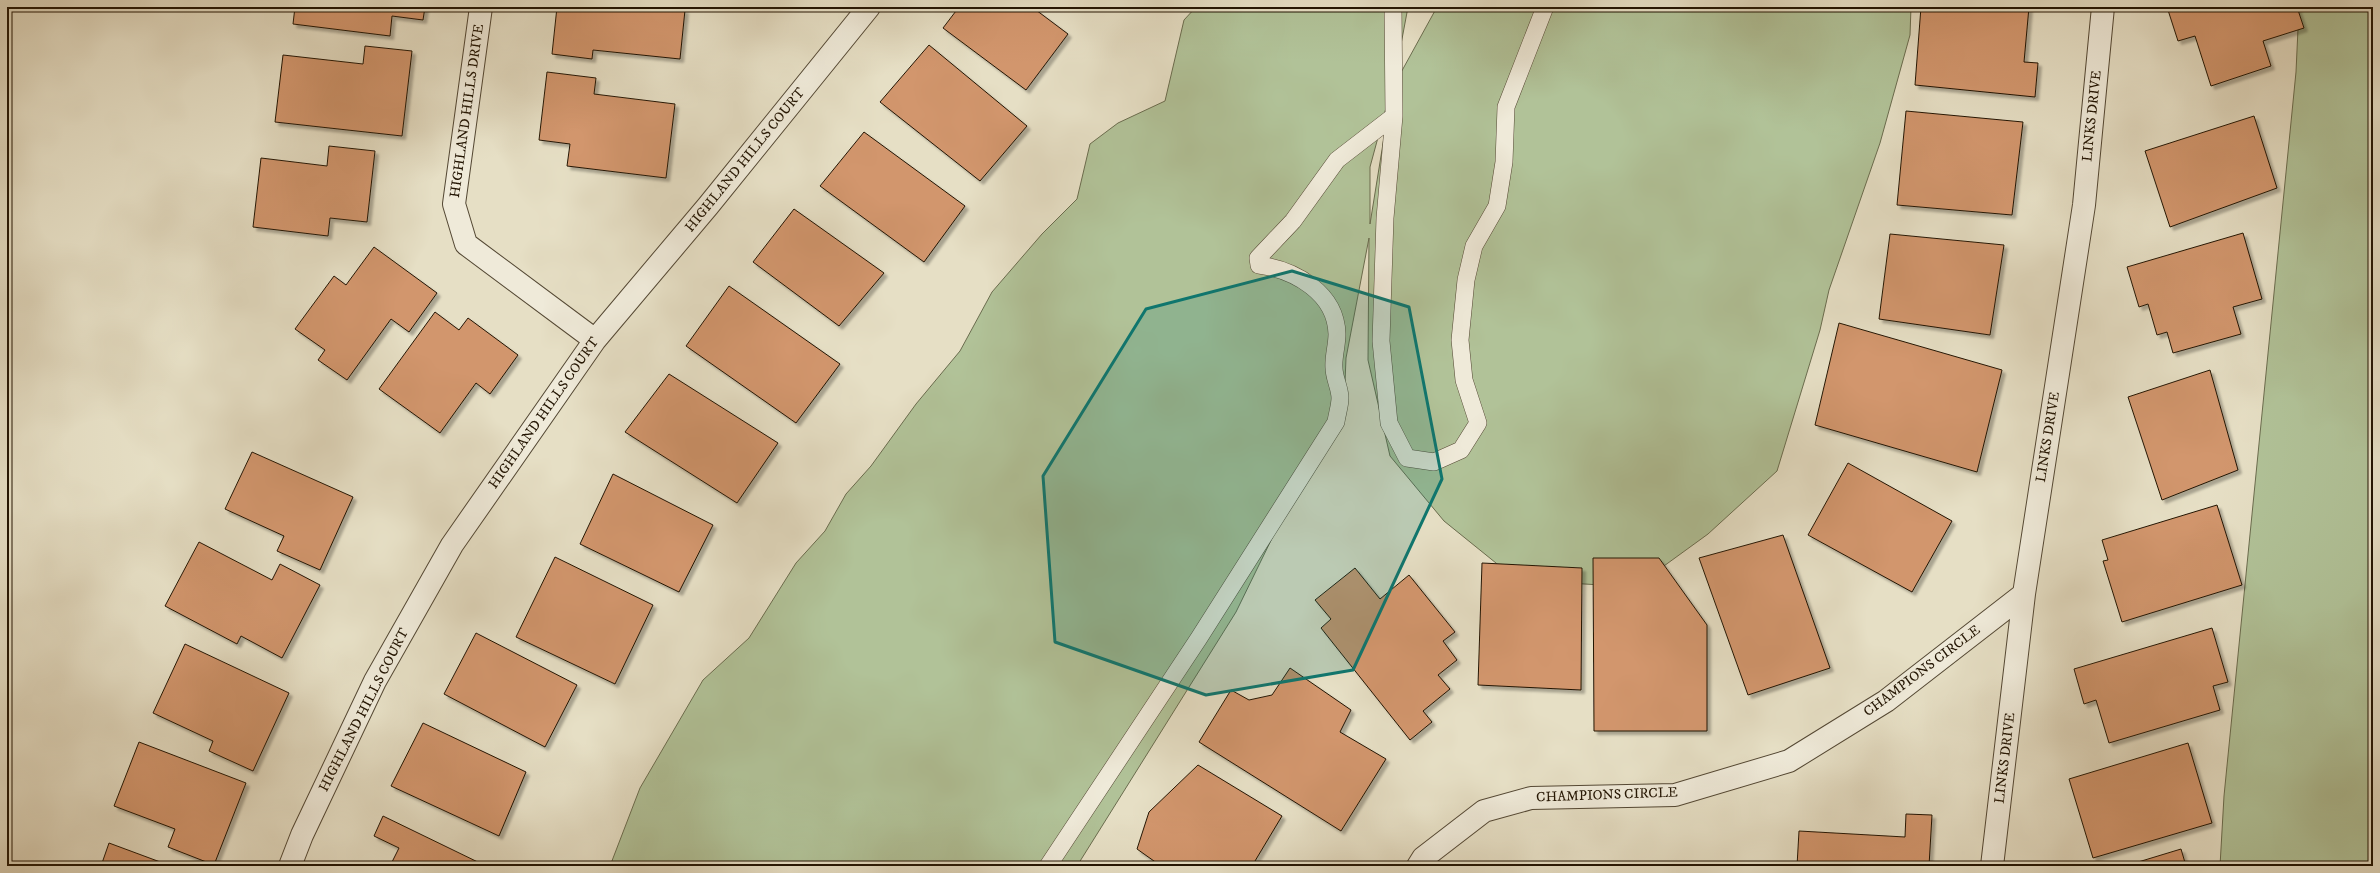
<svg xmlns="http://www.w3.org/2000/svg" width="2380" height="873" viewBox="0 0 2380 873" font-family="'IM FELL DW Pica',serif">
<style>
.green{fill:#b1c298;stroke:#6a6c4e;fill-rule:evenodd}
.building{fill:#d2966d;stroke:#231503;filter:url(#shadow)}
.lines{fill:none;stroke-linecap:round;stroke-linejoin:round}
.lane-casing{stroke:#544834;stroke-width:18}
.street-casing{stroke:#544834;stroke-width:24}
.lane{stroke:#efead9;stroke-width:17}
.street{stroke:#efead9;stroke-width:22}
.marked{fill:#0f766e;fill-opacity:0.2;stroke:#0f766e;stroke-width:3;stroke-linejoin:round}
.labels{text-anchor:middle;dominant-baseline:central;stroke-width:3.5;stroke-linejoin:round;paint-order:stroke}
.street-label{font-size:14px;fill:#231503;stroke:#efead9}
</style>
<defs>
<filter id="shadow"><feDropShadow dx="3.5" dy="3.5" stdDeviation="1" flood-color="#0004"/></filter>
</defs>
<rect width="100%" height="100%" fill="#e6dfc5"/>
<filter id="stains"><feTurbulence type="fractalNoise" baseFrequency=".005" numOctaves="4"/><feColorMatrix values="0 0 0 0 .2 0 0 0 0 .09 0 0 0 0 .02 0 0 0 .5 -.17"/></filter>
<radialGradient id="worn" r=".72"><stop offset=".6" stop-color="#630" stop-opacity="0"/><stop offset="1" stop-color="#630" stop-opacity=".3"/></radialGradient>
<path class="green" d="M1196 7H1408L1393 87 1437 7H1911L1910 35 1880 143 1829 290 1820 330 1777 471 1708 534 1635 587 1517 580 1444 521 1390 456 1368 360 1369 238 1346 358 1344 407 1300 481 1236 612 1077 866H610L640 788 703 680 749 638 796 563 825 531 846 494 871 466 916 404 960 351 992 292 1042 234 1077 199 1090 144 1118 123 1165 101 1184 20ZM1390 93 1391 94 1370 224V167Z
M2299 7H2373V866H2220L2224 796 2296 72Z"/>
<path class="building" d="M295 7H425L423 20 392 16 390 36 293 24Z
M557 7H670L685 10 680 59 593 50 592 59 552 54Z
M959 7H1032L1068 34 1026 90 943 28Z
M1921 7H2029L2024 62 2038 63 2035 97 1915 85Z
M2167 7H2297L2304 28 2263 41 2271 66 2211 86 2195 36 2178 41Z
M929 45 1027 126 980 181 880 102Z
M365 46 412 51 402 136 275 122 283 55 363 64Z
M547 72 596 78 594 94 675 104 666 178 567 166 570 144 539 140Z
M1906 111 2023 122 2012 215 1897 205Z
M2254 116 2277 188 2170 227 2145 151Z
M864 132 965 206 924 262 820 186Z
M329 146 375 151 367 222 330 218 328 236 253 227 261 158 327 166Z
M794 209 884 273 839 326 753 262Z
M2243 233 2262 299 2233 307 2241 334 2173 353 2167 332 2157 335 2148 304 2139 307 2127 267Z
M1890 234 2004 245 1990 335 1879 319Z
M374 247 437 293 409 332 391 319 347 380 318 360 325 350 295 329 334 276 346 285Z
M729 286 840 364 796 423 686 346Z
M435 312 459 330 468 318 518 355 490 394 476 383 440 433 379 389Z
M1839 323 2002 370 1977 472 1815 425Z
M2210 370 2238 470 2162 500 2128 397Z
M669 374 778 443 737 503 625 432Z
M252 452 353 497 320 570 277 551 284 536 225 509Z
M1848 463 1952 521 1912 592 1808 535Z
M613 474 713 525 679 592 580 544Z
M2217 505 2242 585 2122 622 2103 561 2108 560 2102 540Z
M1783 535 1830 668 1748 695 1699 558Z
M199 542 272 580 280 564 320 585 282 658 241 636 237 644 165 606Z
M555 557 653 605 615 684 516 637Z
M1593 558H1659L1707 625V731H1594Z
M1482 563 1582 568 1581 690 1478 685Z
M1355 568 1380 599 1409 575 1455 632 1443 641 1457 660 1438 675 1450 689 1423 711 1432 722 1410 740 1321 628 1331 619 1315 600Z
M2212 628 2228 682 2213 686 2220 710 2109 743 2096 700 2084 704 2074 669Z
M476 633 577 685 545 747 444 694Z
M185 644 289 693 253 771 209 751 213 741 153 713Z
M1290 668 1351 710 1340 732 1386 759 1341 831 1199 742 1231 690 1249 700 1272 695Z
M423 723 526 772 499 836 391 786Z
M139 742 246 783 214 865 168 847 175 829 114 806Z
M2188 743 2212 823 2093 858 2069 779Z
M1198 765 1282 816 1252 866H1161L1137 849 1149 812Z
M1906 814 1932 815 1929 866H1797L1799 831 1905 837Z
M383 816 486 866H390L399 848 374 836Z
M109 843 171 866H101Z
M2181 849 2186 866H2125Z"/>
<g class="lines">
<defs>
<path id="lane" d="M1393 7 1394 116 1385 218 1381 341 1389 423 1407 458 1434 462 1461 450 1478 423 1464 380 1460 340 1466 280 1474 246 1497 206 1504 162 1506 107 1545 7
M1048 866 1199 638 1336 422C1337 414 1340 406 1340 398 1340 388 1334 378 1334 368 1333 357 1337 346 1337 334 1336 293 1295 270 1259 265L1258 258 1293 221 1337 160 1394 116"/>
<path id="street" d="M481 7 454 204 466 244 595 340
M290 866 302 835 375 681 452 545 595 340 708 206 869 7
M1418 866 1423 858 1484 811 1531 798 1675 795 1789 761 1886 701 2024 594
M1992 866 2024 594 2084 205 2103 7"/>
</defs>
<use href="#lane" class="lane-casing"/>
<use href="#street" class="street-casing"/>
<use href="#lane" class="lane"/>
<use href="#street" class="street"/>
</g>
<path class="marked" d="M1292 271 1409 307 1442 479 1353 670 1206 695 1055 642 1043 476 1146 309Z"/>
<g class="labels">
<g class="street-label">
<text transform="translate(467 111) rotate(-82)">HIGHLAND HILLS DRIVE</text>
<text transform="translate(2092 116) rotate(-84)">LINKS DRIVE</text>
<text transform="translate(745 160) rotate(-51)">HIGHLAND HILLS COURT</text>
<text transform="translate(544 413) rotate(-55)">HIGHLAND HILLS COURT</text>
<text transform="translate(2048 437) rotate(-81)">LINKS DRIVE</text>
<text transform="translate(1922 671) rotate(-37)">CHAMPIONS CIRCLE</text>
<text transform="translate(364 710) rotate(-63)">HIGHLAND HILLS COURT</text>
<text transform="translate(2005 758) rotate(-83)">LINKS DRIVE</text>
<text transform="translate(1607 795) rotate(-2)">CHAMPIONS CIRCLE</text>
</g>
</g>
<rect width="2380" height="873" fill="none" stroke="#e6dfc5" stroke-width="24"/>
<rect x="8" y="8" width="2364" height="857" fill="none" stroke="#231503" stroke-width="2"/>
<rect x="12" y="12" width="2356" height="849" fill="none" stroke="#231503"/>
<rect width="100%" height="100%" filter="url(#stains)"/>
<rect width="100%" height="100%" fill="url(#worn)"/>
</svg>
